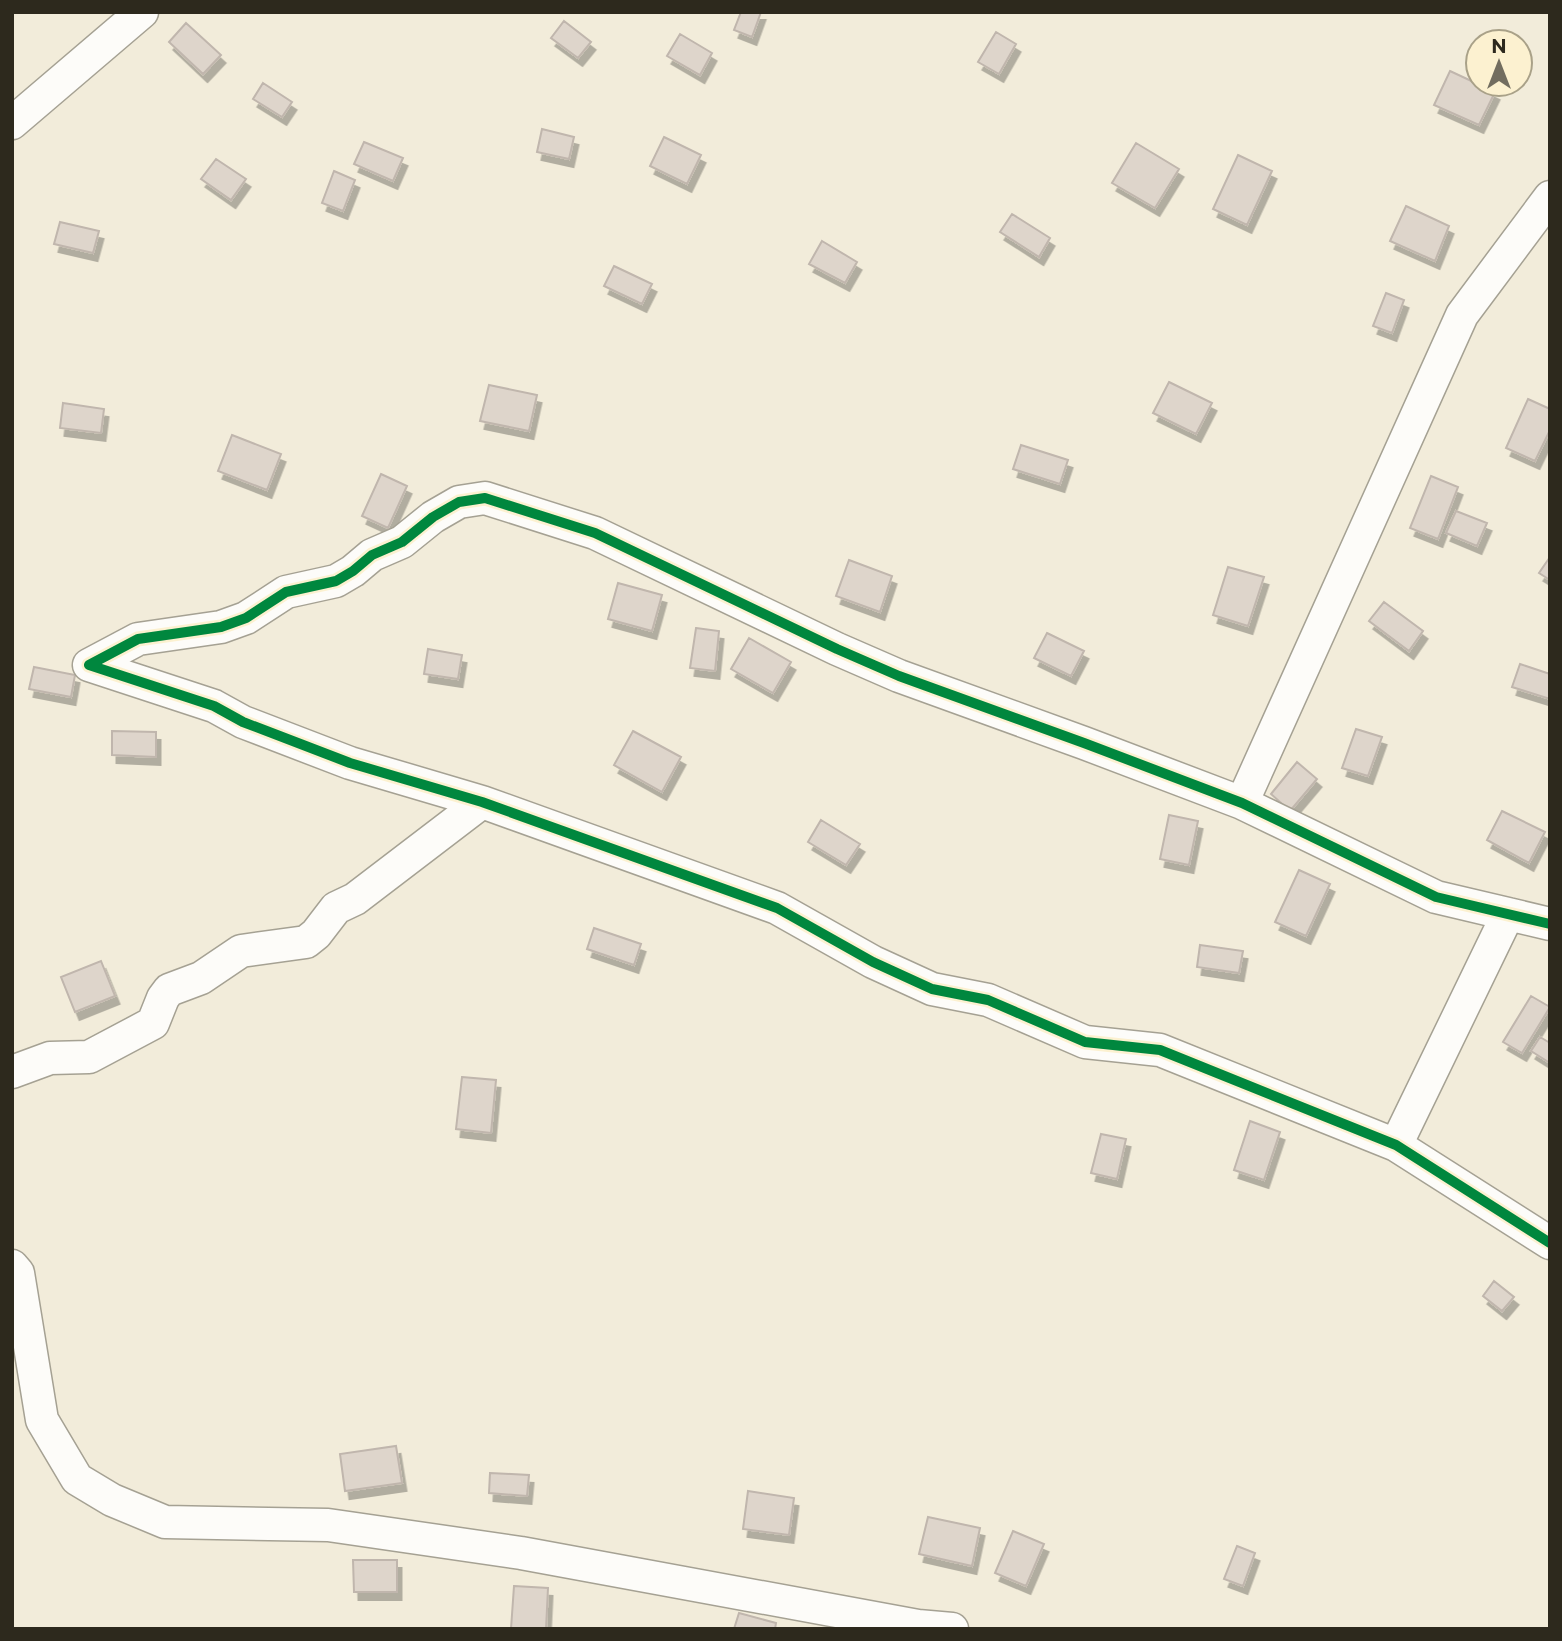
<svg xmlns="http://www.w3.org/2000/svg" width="1562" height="1641" viewBox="0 0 1562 1641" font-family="Montserrat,sans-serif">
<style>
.building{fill:#ded5cb;stroke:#c0b6ad;stroke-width:2;filter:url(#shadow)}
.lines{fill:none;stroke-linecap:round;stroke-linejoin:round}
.street-casing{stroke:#a5a193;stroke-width:35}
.street{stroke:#fdfcf9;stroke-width:32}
.cycleway-casing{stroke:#fcf1d0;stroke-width:15}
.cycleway{stroke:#00873e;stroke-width:10}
</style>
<defs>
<filter id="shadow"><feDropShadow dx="4.5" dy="8" stdDeviation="0" flood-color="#0004"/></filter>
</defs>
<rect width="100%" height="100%" fill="#f2ecda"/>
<path class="building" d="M741 12H761L752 37 734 30Z
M564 21 591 42 578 58 551 38Z
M186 23 221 55 203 74 169 42Z
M996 32 1016 44 999 74 978 62Z
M680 34 712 53 700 75 667 56Z
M1450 71 1495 92 1479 125 1434 105Z
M263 83 292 102 282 117 253 99Z
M542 129 574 137 569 159 537 152Z
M664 137 701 155 687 184 650 166Z
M364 142 403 158 393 181 354 164Z
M1136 143 1179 169 1155 208 1112 183Z
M1238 155 1272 171 1247 225 1213 209Z
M216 159 246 179 231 200 201 179Z
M334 171 355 180 343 211 322 203Z
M1406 206 1449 226 1435 261 1390 241Z
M1012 214 1050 238 1039 257 1000 232Z
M60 222 99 231 93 253 54 244Z
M822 241 857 262 845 283 809 264Z
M614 266 652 284 642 304 604 286Z
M1386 293 1404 300 1392 333 1373 326Z
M1169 382 1212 403 1196 434 1153 413Z
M489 385 537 395 529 431 480 421Z
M1528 399 1550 409V430L1535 461 1506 448Z
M63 403 104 409 101 433 60 428Z
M232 435 281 454 267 490 218 471Z
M1021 445 1068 460 1060 484 1013 469Z
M381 474 407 486 388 528 362 516Z
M1431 476 1458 487 1438 539 1410 528Z
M1456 511 1487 523 1477 546 1446 533Z
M1550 557V580L1539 573Z
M849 560 892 576 880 612 836 596Z
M1228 567 1264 577 1248 626 1213 615Z
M618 583 662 595 652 631 608 619Z
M1384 602 1423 631 1409 651 1369 621Z
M696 628 719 631 715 671 690 668Z
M1047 633 1084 651 1071 676 1034 658Z
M749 638 791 662 773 693 731 669Z
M428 649 462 655 458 679 424 674Z
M1520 664 1550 674V699L1512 687Z
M34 667 75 675 71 697 29 689Z
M1356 729 1382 737 1368 776 1342 768Z
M112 731 156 732V757L112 755Z
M633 731 681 757 662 792 614 765Z
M1297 762 1317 779 1290 811 1271 794Z
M1502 811 1545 832 1529 863 1487 840Z
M1169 815 1198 821 1189 865 1160 859Z
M821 820 860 844 846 865 808 842Z
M1299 870 1330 884 1306 936 1275 922Z
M594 928 641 944 634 965 587 949Z
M1200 945 1243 951 1239 973 1197 967Z
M101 961 115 996 75 1012 61 977Z
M1531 996 1550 1007 1522 1053 1503 1042Z
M1540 1037 1550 1043V1063L1531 1051Z
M462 1077 496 1080 491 1133 456 1129Z
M1250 1121 1280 1132 1264 1180 1234 1170Z
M1101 1134 1126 1139 1117 1179 1091 1173Z
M1494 1281 1514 1297 1502 1311 1483 1296Z
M396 1446 402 1483 345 1491 340 1454Z
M490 1473 529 1475 527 1496 489 1493Z
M748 1491 794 1498 789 1535 743 1529Z
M928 1517 980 1528 972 1566 919 1554Z
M1013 1531 1044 1544 1026 1586 995 1573Z
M1237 1546 1255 1553 1243 1586 1224 1579Z
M353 1560H397V1592H354Z
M514 1586 548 1588 546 1629H511Z
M739 1613 776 1623 775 1629H734Z"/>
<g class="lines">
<defs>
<path id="street" d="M12 123 142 12
M89 665 138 639 221 627 246 618 286 592 336 581 353 571 372 555 402 542 433 517 459 502 485 498 595 533 837 649 899 676 1084 743 1242 803 1436 897 1550 924
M89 665 214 706 243 722 350 763 482 802 777 908 873 962 932 989 988 1000 1085 1042 1160 1050 1396 1145 1550 1243
M1242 803 1462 315 1550 197
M12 1072 50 1058 89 1057 153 1023 163 998 169 990 201 978 241 951 306 942 316 934 336 908 355 899 482 802
M1396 1145 1508 914
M12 1266 18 1273 42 1420 77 1479 112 1500 165 1522 328 1525 521 1553 918 1626 952 1629"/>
</defs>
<use href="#street" class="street-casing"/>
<use href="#street" class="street"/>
<defs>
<path id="cycleway" d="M89 665 138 639 221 627 246 618 286 592 336 581 353 571 372 555 402 542 433 517 459 502 485 498 595 533 837 649 899 676 1084 743 1242 803 1436 897 1550 924
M89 665 214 706 243 722 350 763 482 802 777 908 873 962 932 989 988 1000 1085 1042 1160 1050 1396 1145 1550 1243"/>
</defs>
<use href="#cycleway" class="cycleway-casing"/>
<use href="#cycleway" class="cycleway"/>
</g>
<rect width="1562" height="1641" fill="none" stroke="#2d291d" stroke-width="28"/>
<g transform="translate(1499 63)"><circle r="33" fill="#fcf1d0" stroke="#a9a188" stroke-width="2"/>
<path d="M0-5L12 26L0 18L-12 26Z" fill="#726d5f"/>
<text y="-10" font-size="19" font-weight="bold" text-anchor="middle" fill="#2d291d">N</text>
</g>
</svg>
